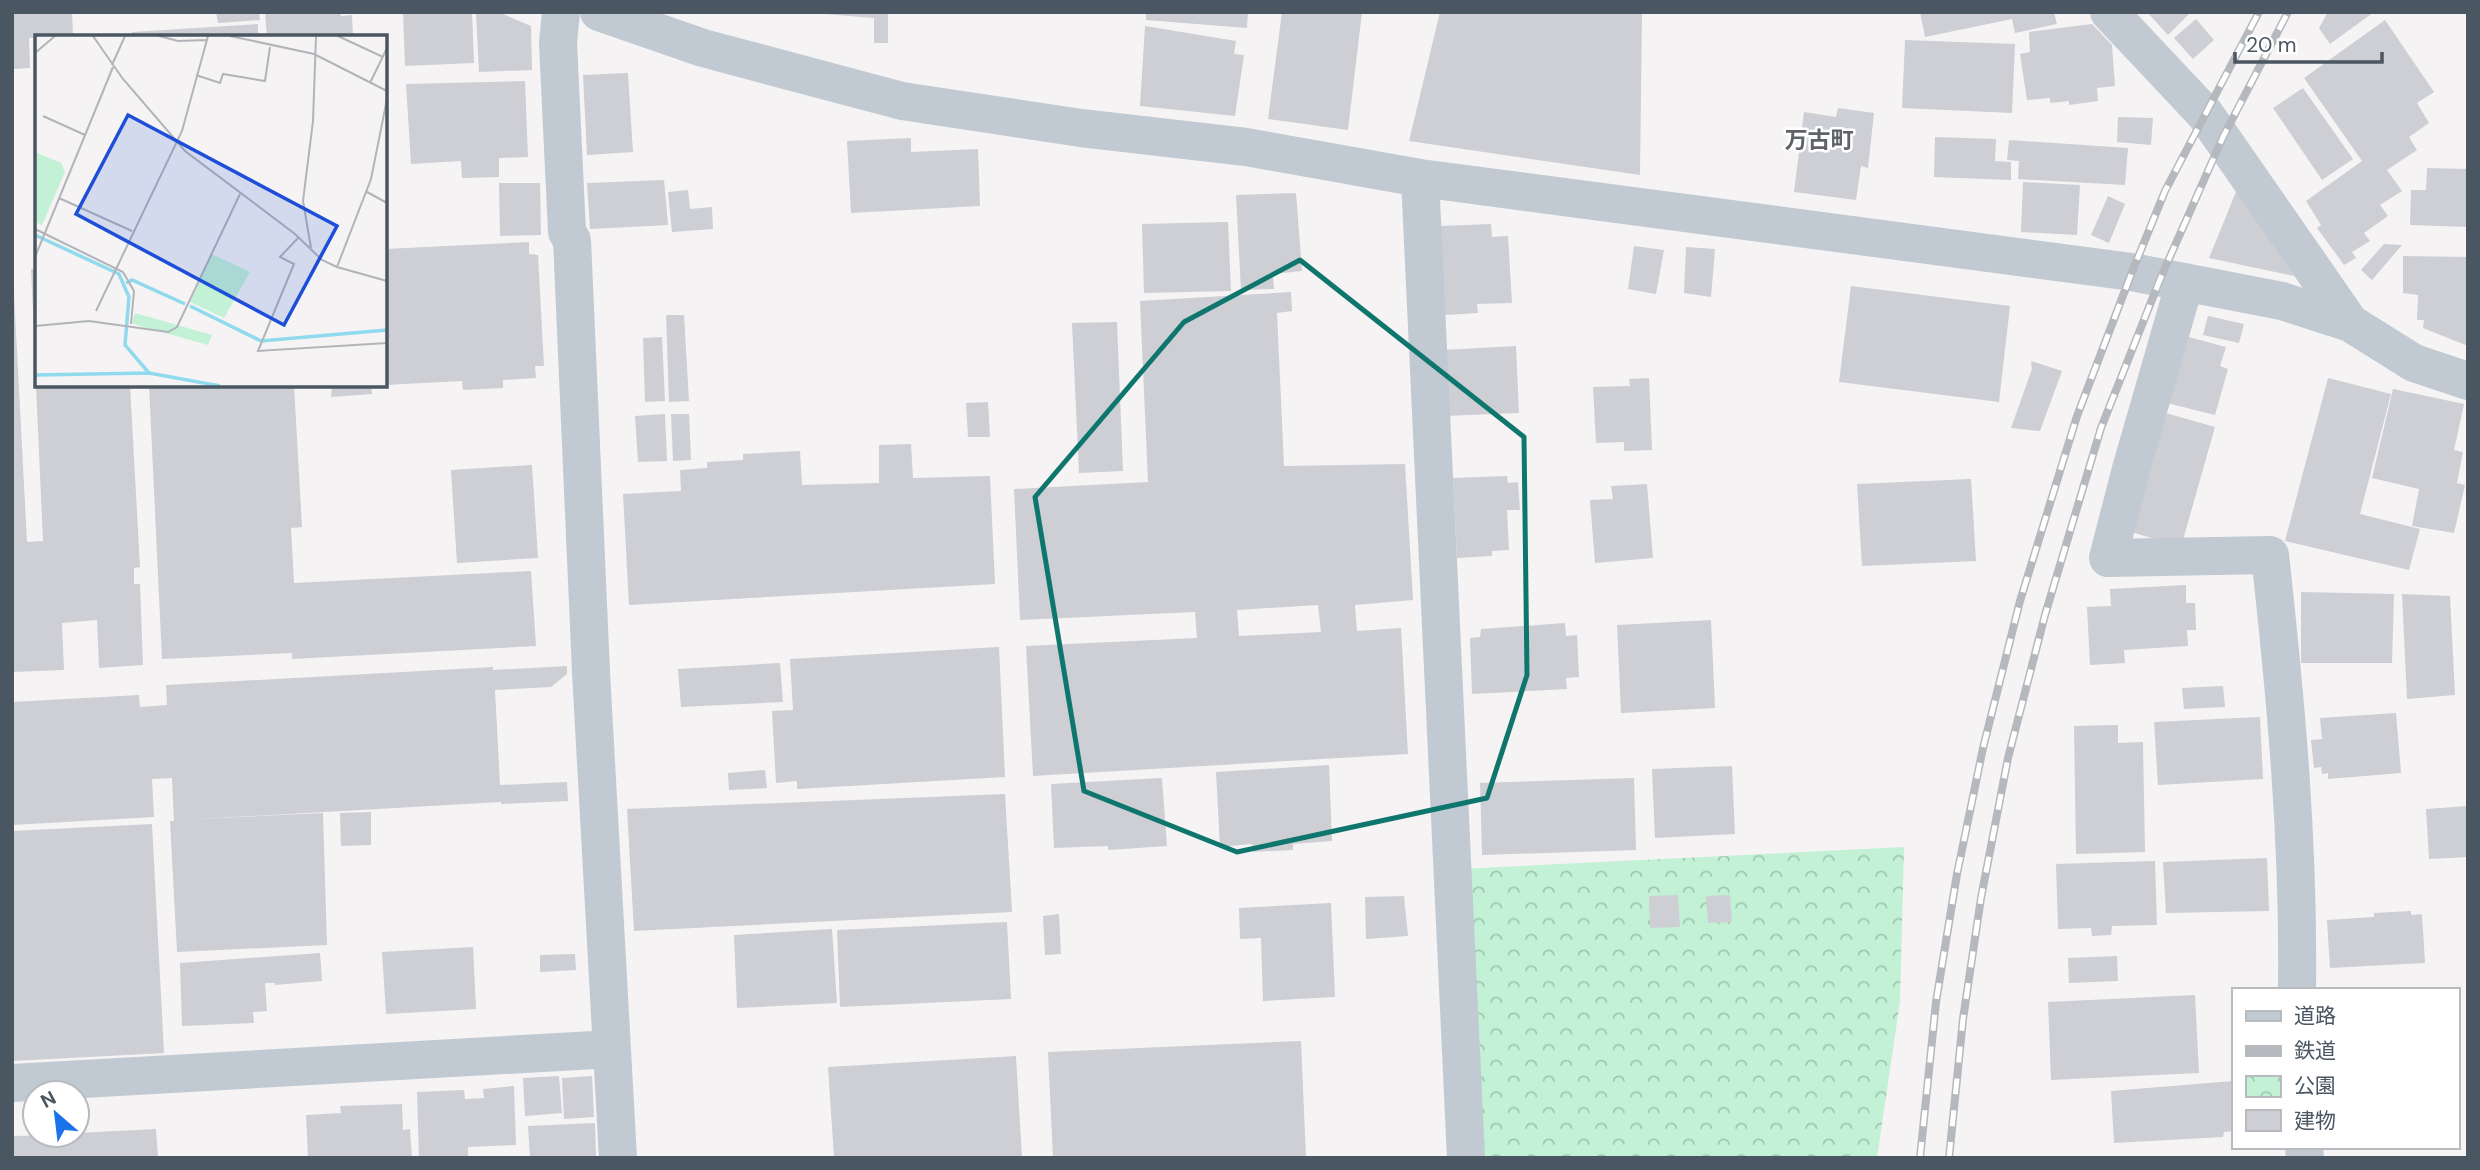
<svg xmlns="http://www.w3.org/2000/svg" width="2480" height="1170" viewBox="0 0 2480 1170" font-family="'DM Sans','Noto Sans JP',sans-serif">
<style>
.park{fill:url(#park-crowns)}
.building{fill:#cdcfd5;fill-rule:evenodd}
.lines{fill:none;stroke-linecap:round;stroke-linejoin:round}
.minor{stroke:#c1cad2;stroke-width:38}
.rail-casing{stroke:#b5b8bd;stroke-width:8}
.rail{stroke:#fff;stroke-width:5;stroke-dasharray:16;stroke-linecap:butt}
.marked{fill:none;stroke:#0f766e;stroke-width:5;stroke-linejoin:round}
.labels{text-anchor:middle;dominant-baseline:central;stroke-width:5;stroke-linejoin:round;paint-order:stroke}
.neighbourhood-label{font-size:23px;font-weight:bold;fill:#5f6368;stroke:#fff}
.inset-river{fill:none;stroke:#90daee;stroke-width:3.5}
.inset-road{fill:none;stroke:#b1b4b9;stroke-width:2}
.view{fill:#1d4ed8;fill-opacity:0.15;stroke:#1d4ed8;stroke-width:3.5}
.inset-edge{fill:none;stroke:#4a5661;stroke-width:3.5}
</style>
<defs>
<pattern id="park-crowns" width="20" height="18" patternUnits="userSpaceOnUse" patternTransform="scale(1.75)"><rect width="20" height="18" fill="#c3f1d5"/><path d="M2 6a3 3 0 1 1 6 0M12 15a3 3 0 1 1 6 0" fill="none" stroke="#a0c6b0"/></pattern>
</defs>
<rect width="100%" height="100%" fill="#f5f3f3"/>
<path class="park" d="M1904 847 1900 1001 1877 1158H1480L1460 869Z"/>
<path class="building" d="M12 12H72L73 35 29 38 30 68 12 69Z
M216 12H259L260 20 218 23Z
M265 12H340L341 16 352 15 353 37H267Z
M403 12H472L474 63 405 66Z
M476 12H498L531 26 532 70 479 72Z
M825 12H888V43H874V18L824 14Z
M1146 12H1248L1247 28 1146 20Z
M1282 12H1362L1348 130 1268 119Z
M1440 12H1642L1640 175 1409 141Z
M1920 12H2054L2057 24 2015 33 2012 19 1925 37Z
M2147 12H2191L2168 35Z
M2328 12H2374L2330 44 2319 28Z
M2196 19 2214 40 2193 59 2174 38Z
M2385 20 2434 92 2417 103 2429 123 2409 137 2417 150 2387 170 2402 191 2380 205 2388 216 2364 233 2370 241 2352 252 2356 258 2344 265 2317 228 2321 225 2306 201 2362 161 2304 78Z
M258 24V37H132V32Z
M2092 24 2112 45 2115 86 2097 88 2098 101 2069 105V101L2050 103V98L2027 100 2020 54 2030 52 2029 32Z
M1145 26 1236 41 1234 54 1244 55 1235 116 1140 106Z
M1905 40 2015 44 2012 113 1902 108Z
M628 73 633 152 587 155 583 75Z
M525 81 528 157 499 158V177L462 178 461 161 411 164 406 84Z
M2303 88 2353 159 2322 180 2273 108Z
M1838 108 1874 113 1868 168 1861 166 1856 200 1794 192 1804 112 1836 117Z
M2118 117 2153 118 2151 145 2117 142Z
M1935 137 1996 139 1995 161 2011 162V180L1934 177Z
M911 138V152L978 149 980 206 851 213 847 141Z
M2009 140 2128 148 2125 185 2018 179 2019 161 2007 160Z
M2427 168 2468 169V227L2410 225 2411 190H2426Z
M664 180 668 225 590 229 587 183Z
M2023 182 2080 185 2077 235 2021 232Z
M499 183H540L541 235 500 236Z
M2238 187 2294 276 2209 258Z
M688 190 690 209 712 207 713 229 672 232 668 192Z
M1296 193 1302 271 1273 274 1274 289 1241 290 1236 195Z
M2108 196 2125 204 2109 243 2091 235Z
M1228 222 1231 291 1144 293 1142 224Z
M1491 224 1492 237 1508 236 1512 303 1477 304 1478 313 1445 315 1440 226Z
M529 242V254L538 255 544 366H535L536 378 503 380V388L463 390 462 381 385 385V249Z
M2384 244 2402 245 2372 280 2361 270Z
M1634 246 1664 250 1656 294 1628 289Z
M1686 247 1715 249 1711 297 1684 293Z
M2403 256 2468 257V346L2423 328 2424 320H2417L2418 295 2403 293Z
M31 269H37V355H35Z
M1851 286 2010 306 1999 402 1839 382Z
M1291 292 1292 311 1277 313 1284 466 1405 464 1413 600 1355 605 1357 631 1401 628 1408 754 1033 776 1026 646 1197 638 1195 612 1020 620 1014 489 1148 482 1140 301ZM1318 605 1321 632 1239 636 1237 610Z
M12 294H14L27 542 43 541 36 385H130L140 567 134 568V584H140L143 665 99 668 97 620 62 623 64 670 12 672Z
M666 315H684L689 401 669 402Z
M2208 316 2244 324 2239 343 2203 335Z
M1117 322 1123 471 1079 473 1072 323Z
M2185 336 2226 347 2220 366 2228 369 2215 415 2167 403Z
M662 337 665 401 645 402 643 338Z
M1516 346 1519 413 1445 416 1442 350Z
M2031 361 2062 371 2040 431 2011 428 2032 369Z
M1649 378 1652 450 1624 451V442L1596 443 1593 387 1630 386 1629 379Z
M2328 378 2391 394 2360 514 2420 529 2409 570 2285 541Z
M149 385H294L302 527 291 528 294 583 531 571 536 646 292 659V653L162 659Z
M311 385H371L372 394 331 397 332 387 311 388Z
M2393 389 2464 404 2454 450 2463 452 2457 483 2465 485 2454 533 2412 526 2419 489 2372 478Z
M988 402 990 437H968L966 403Z
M2162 412 2215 427 2181 547 2128 531Z
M665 414 667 461 638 462 635 416Z
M671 414H689L691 460 673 461Z
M911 444 913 478 990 476 995 584 629 605 623 494 681 491 680 470 707 468V462L743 460V454L800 451 802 485 879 483V445Z
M532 465 538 558 457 563 451 470Z
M1507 476 1508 483 1518 482 1520 510H1507L1509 550 1492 551V556L1457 558 1453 478Z
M1971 479 1976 561 1862 566 1857 484Z
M1647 484 1653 558 1595 563 1590 500 1613 499 1611 486Z
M2186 585V603H2195L2196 630H2187L2188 646 2124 650 2125 663 2090 665 2087 607 2111 606 2110 589Z
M2301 592 2394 594 2392 663H2301Z
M2402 594 2450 596 2455 695 2407 699Z
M1711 620 1715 708 1621 713 1617 625Z
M1565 623 1566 636 1577 635 1579 677 1566 678 1567 689 1472 694 1470 638 1480 637 1481 629Z
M999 647 1005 777 797 789V781L776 783 772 711 793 710 790 659Z
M780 663 783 702 681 707 678 669Z
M567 666V674L551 687 495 690 500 785 567 782 568 801 501 804V802L200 819 323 813 327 945 177 952 170 821H174L172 778 152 779 154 817 12 825V702L139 695 140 707 167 705 166 685 493 667V670Z
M2223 686 2225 707 2184 709 2182 688Z
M2396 713 2401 773 2328 779V773L2322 774 2321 767 2314 768 2311 740 2322 739 2320 718Z
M2260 717 2263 779 2158 785 2154 722Z
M2118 725V743L2143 742 2145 852 2076 854 2074 726Z
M1329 765 1332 841 1293 844V850L1253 852 1252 844 1220 847 1216 772Z
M1732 766 1735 834 1655 838 1652 769Z
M765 770 767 788 729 790 728 773Z
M1162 778 1167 846 1108 850V846L1054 848 1051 784Z
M1634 778 1636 850 1482 855 1480 783Z
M1005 794 1012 912 634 931 627 809Z
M2468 806V857L2429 859 2426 809Z
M371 812V845L341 846 340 813Z
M152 824 164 1053 12 1061V831Z
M2267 858 2269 911 2166 913 2163 862Z
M2155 861 2157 925 2112 926 2111 935 2092 936 2091 928 2058 929 2056 864Z
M1678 895 1680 927 1650 928 1649 896Z
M1730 895 1732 922 1708 923 1706 896Z
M1404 896 1408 936 1366 939 1365 897Z
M1331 903 1335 997 1263 1001 1261 938 1240 939 1239 908Z
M2411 911V915L2422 914 2425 963 2330 968 2327 920 2374 917V913Z
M1059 914 1061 954 1045 955 1043 916Z
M1007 922 1011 999 840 1007 837 930Z
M832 929 837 1003 737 1008 734 935Z
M473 947 476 1009 386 1014 382 952Z
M320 953 322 981 275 985V983H265L267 1011 253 1012 254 1023 182 1026 180 963Z
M575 954 576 970 540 972V955Z
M2117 956 2118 981 2069 983 2068 958Z
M2195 995 2199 1073 2051 1080 2048 1002Z
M1301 1041 1306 1158H1053L1048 1052Z
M1016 1056 1022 1158H834L828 1067Z
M559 1076 562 1113 525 1116 523 1078Z
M592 1076 594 1117 564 1119 562 1078Z
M2233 1081V1131L2224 1132 2223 1137 2114 1143 2111 1091Z
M514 1086 516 1145 468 1147V1158H419L417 1092 464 1090 465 1099 484 1098 483 1089Z
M402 1104 403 1130 410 1129 412 1158H308L306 1115 341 1113 340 1106Z
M595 1123 596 1158H530L528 1126Z
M156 1129 158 1158H12V1136L77 1135V1133Z"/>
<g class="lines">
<path class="minor" d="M561 12 558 43 567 232 572 240 591 672 618 1158
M599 12 703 48 902 101 1081 128 1246 147 1420 178 2132 272 2282 301 2350 323 2414 363 2468 381
M2109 12 2205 114 2350 323
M1420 178 1466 1158
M2185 282 2131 469 2108 558 2270 555C2286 701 2299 842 2297 990
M12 1083 612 1049
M2304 1147 2305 1158"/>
<defs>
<path id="rail" d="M1920 1158 1936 1002 1957 874 1983 748 2020 601 2077 416 2132 272 2165 191 2259 12
M1949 1158 1963 1019 1981 898 2008 758 2045 615 2101 428 2161 277 2223 137 2288 12"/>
</defs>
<use href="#rail" class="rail-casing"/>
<use href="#rail" class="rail"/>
</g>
<path class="marked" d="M1300 260 1524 437 1527 675 1487 798 1237 852 1084 791 1035 497 1184 322Z"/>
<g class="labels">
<g class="neighbourhood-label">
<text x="1819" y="140">万古町</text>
</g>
</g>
<g transform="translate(35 35)">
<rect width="352" height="352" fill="#f5f3f3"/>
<path d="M100 278 177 300 173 310 102 290 97 288Z" fill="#c3f1d5"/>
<path d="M177 219 215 237 189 283 155 267Z" fill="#c3f1d5"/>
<path d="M0 117 26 128 30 137 7 190 0 187Z" fill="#c3f1d5"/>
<path class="inset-river" d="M0 200 84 239 94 262 90 310 114 338M91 248 97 245 150 269M155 271 226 306 352 295M0 340 114 338 185 351"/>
<path class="inset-road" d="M58 1 88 44 150 116 260 199 287 225 302 232M124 1 143 6 172 5M195 1 279 19 352 56M303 1 348 22M0 18 20 1M77 30 90 1M161 40 185 48 188 39 230 46 235 12M335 48 352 13M352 64 336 144 302 232 352 246M8 81 50 100M332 157 352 168M24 163 97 196M0 194 88 237 99 256 96 289M264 202 245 222 259 229 223 316 352 308M276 213 268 166 278 86 281 1M0 222 78 32M61 276 147 96 173 1M0 291 54 286 133 297 142 292 205 159"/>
<path class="view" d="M93 80 302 191 249 290 41 179Z"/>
<rect width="352" height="352" class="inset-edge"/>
</g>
<rect width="2480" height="1170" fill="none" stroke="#4a5661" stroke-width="28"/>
<rect x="2232" y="988" width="228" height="161" fill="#ffffff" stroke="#b7bbc0" stroke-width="2"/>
<rect x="2246" y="1011" width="35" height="10" fill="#c1cad2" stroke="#b7bbc0" stroke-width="2"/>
<text x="2294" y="1023" font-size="21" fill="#4a5661">道路</text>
<rect x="2246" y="1046" width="35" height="10" fill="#b5b8bd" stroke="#b7bbc0" stroke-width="2"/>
<text x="2294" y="1058" font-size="21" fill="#4a5661">鉄道</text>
<rect x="2246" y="1076" width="35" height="21" fill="url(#park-crowns)" stroke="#b7bbc0" stroke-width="2"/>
<text x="2294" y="1093" font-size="21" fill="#4a5661">公園</text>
<rect x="2246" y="1110" width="35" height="21" fill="#cdcfd5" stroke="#b7bbc0" stroke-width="2"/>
<text x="2294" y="1128" font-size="21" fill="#4a5661">建物</text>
<g transform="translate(56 1114) rotate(332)"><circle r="33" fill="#ffffff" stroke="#b7bbc0" stroke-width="2"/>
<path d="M0-5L12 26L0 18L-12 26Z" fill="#1a73e8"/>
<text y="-10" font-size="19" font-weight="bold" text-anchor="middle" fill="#4a5661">N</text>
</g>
<path d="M2235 52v10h147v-10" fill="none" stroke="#4a5661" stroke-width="3.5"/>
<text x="2246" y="52" font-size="21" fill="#4a5661" stroke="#ffffff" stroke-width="5" paint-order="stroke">20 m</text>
</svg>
